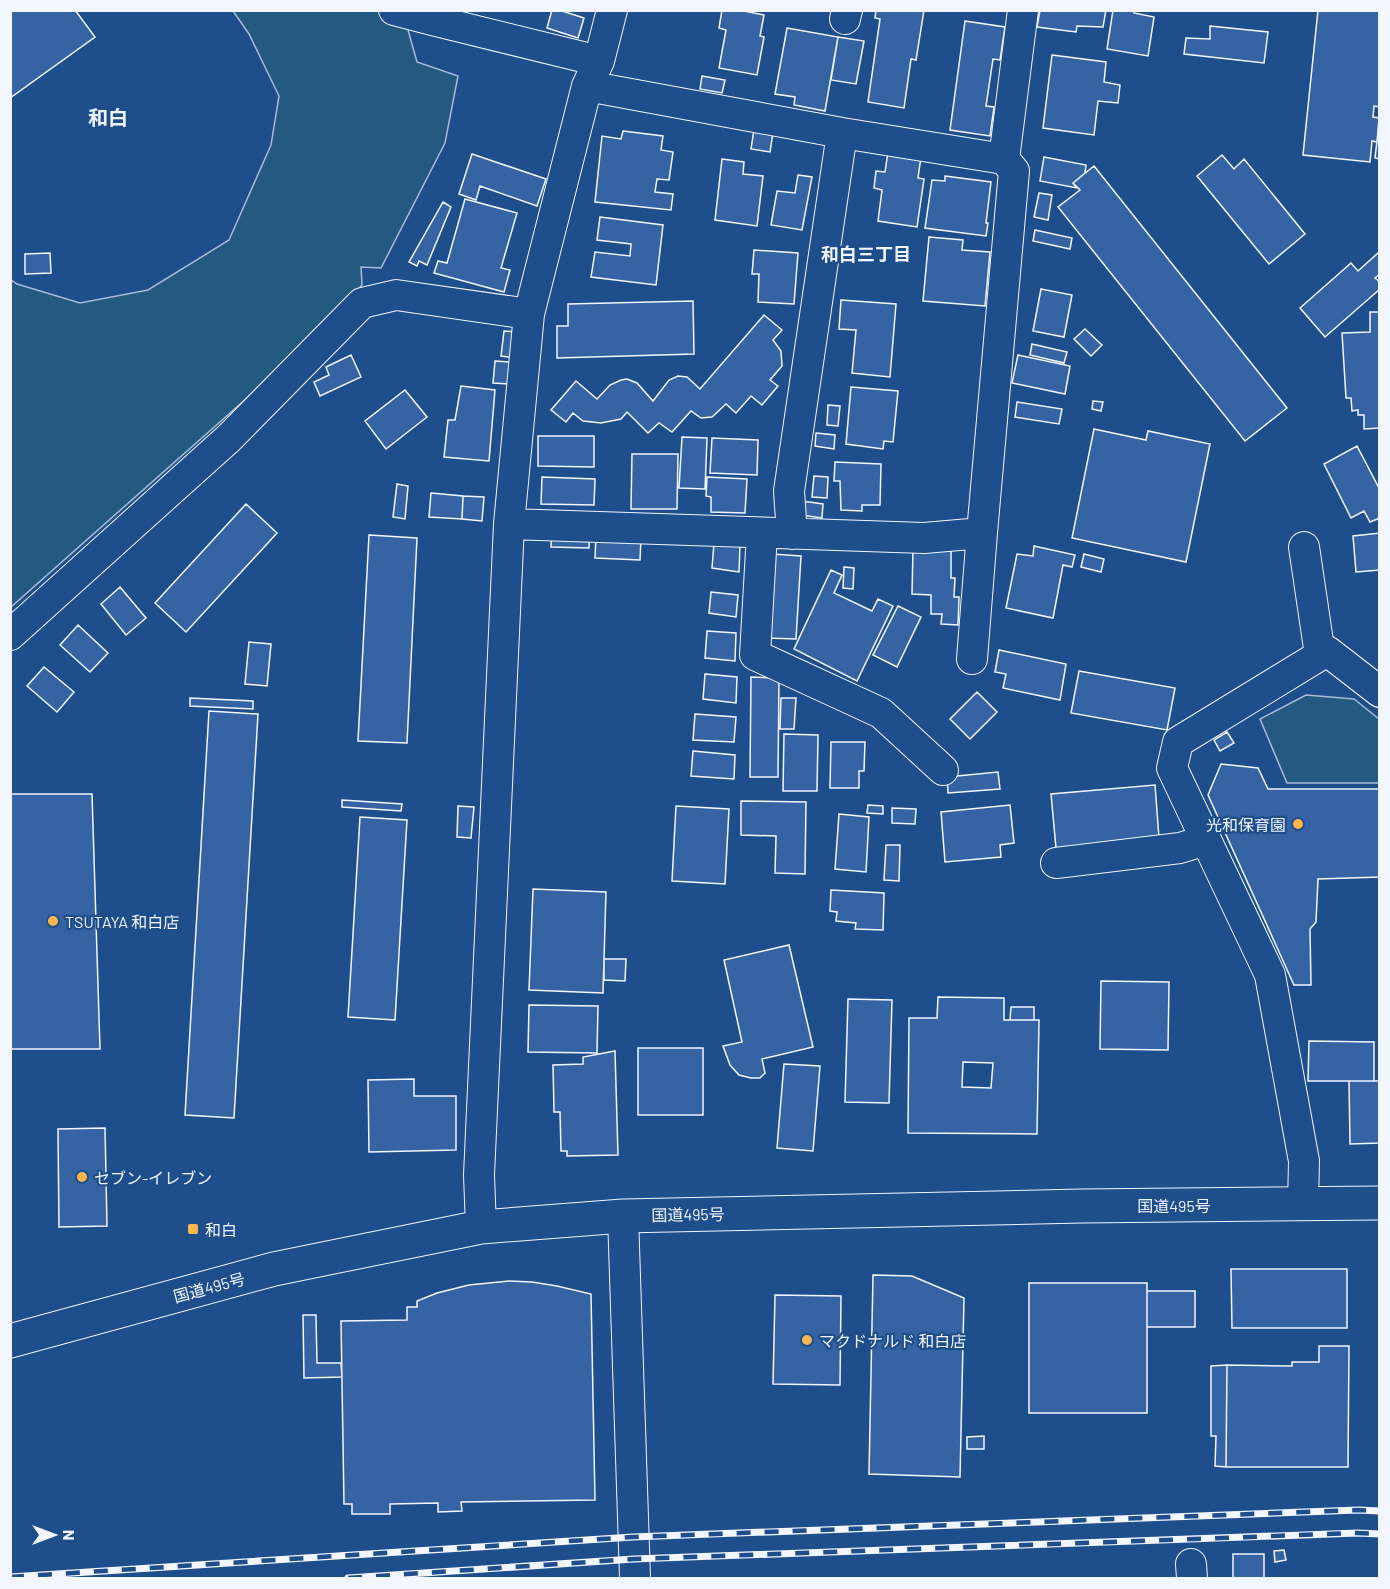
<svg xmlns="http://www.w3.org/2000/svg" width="1390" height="1589" viewBox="0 0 1390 1589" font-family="Barlow,'Noto Sans JP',sans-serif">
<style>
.green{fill:#245a82;stroke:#a8bbd7;stroke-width:1.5}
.building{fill:#3563a3;stroke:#f2f6ff;stroke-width:1.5;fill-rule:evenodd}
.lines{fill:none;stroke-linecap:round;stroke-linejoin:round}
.street-casing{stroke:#f2f6ff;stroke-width:32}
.highway-casing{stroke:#f2f6ff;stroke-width:35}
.street{stroke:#1f4e8c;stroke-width:30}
.highway{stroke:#1f4e8c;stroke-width:33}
.rail-casing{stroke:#f2f6ff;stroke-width:7}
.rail{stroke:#1f4e8c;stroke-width:4.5;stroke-dasharray:14;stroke-linecap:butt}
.poi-dot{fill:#ffb74d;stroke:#1f4e8c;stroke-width:2}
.labels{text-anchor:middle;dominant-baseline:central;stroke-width:4.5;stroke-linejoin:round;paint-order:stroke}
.poi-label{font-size:16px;fill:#f2f6ff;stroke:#1f4e8c;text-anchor:start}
.street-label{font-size:16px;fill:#f2f6ff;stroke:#1f4e8c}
.neighbourhood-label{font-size:18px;font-weight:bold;fill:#f2f6ff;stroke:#1f4e8c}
.quarter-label{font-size:20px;font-weight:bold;fill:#f2f6ff;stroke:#1f4e8c}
</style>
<rect width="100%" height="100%" fill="#1f4e8c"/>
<path class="green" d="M233 11H385L408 30 417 62 458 76 445 143 381 268 361 267 362 285 327 327 11 607 10 279 17 284 80 303 148 290 229 240 271 145 279 96 249 34Z
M1306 695 1354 699 1379 719V783H1287L1260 719Z"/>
<path class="building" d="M10 10H75L95 37 10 98Z
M552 10H559L584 18 578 38 547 28Z
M722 10H739L764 15 760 36 764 37 757 75 719 68 726 30 719 28Z
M876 10H924L916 60 911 59 904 108 868 102 880 19 875 18Z
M1040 10H1106L1103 27 1077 26 1076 32 1037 27Z
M1113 10H1134V13L1154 17 1148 56 1107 49Z
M1318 10H1380V107L1374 106 1373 117 1379 118 1377 142 1372 141 1370 162 1303 155Z
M965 21 1005 27 1000 60 993 59 986 106 994 107 990 136 950 130Z
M1210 26 1268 32 1264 63 1184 54 1186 38 1210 39Z
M787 28 838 37 825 111 794 105 795 97 775 94Z
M838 37 864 41 856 84 831 80Z
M1052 55 1106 62 1104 82 1120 85 1118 103 1098 101 1094 135 1043 128Z
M702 76 725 80 722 93 700 89Z
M755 123 774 126 770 152 751 149Z
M623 131 663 136 661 150 673 152 669 180 657 179 655 192 673 194 671 210 595 202 602 136 621 139Z
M1378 132H1380V159L1375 158Z
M888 152 921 157 918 178 924 179 917 227 878 221 882 190 874 188 876 171 885 172Z
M472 154 546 179 537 206 480 186 476 200 459 194Z
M1222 155 1234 169 1244 159 1305 234 1269 264 1197 176Z
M1044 157 1086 165 1085 173 1073 183 1077 188 1040 181Z
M722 159 744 162 743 174 763 176 757 226 715 220Z
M1094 166 1287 408 1245 441 1058 207 1080 190 1073 183Z
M798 175 812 177 802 230 771 225 777 191 795 193Z
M945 176 991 182 986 223H988L986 236 925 228 932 180 945 181Z
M1039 193 1052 195 1048 220 1034 217Z
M465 199 517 213 501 268 510 270 504 292 434 273 438 261 447 263Z
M443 202 451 207 427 265 419 261 417 266 409 262Z
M600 217 663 225 656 285 591 277 595 252 630 256 631 244 597 240Z
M1035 230 1072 238 1070 249 1033 241Z
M929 237 963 240 962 250 990 252 985 306 923 301Z
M754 250 798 253 794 304 758 302 759 274H752Z
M50 253 51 273 25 274V254Z
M1378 253 1380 255V274L1375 278 1380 282V289L1325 337 1300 308 1351 263 1358 271Z
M1041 289 1072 295 1064 337 1033 331Z
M841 300 896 304 890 377 852 373 856 330 839 329Z
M693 301 694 354 557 358V326H568V304Z
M1370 312H1380V428L1364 429V415H1358V410L1352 411 1351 398H1346L1342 333 1370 332Z
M764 315 782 330 773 340 781 351 782 366 770 380 778 386 762 405 751 396 736 413 726 404 712 417 701 418 691 411 672 432 659 423 648 433 627 412 621 419 601 423 583 421 573 413 566 422 551 410 576 381 597 399 610 385 621 380 627 379 637 383 653 401 669 380 678 376 687 377 700 389Z
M1085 329 1102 345 1091 356 1074 339Z
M504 331 519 332 516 358 501 356Z
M1032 344 1067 352 1064 363 1030 355Z
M351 355 361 377 320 396 314 382 329 375 326 367Z
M1018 355 1070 366 1065 394 1012 383Z
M495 361 510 362 508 384 493 383Z
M461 386 495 390 489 461 444 457 448 420H455Z
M851 387 898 391 893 442 884 441 883 449 846 444Z
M405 390 427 417 386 449 365 421Z
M1093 401 1103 402 1101 411 1092 409Z
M1017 402 1062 409 1059 424 1015 417Z
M828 405 840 406 838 426 827 425Z
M1094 429 1146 440 1148 431 1210 444 1186 562 1072 538Z
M816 433 835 435 834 449 815 446Z
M538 436H594V467L538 466Z
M682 437 707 438 705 489 679 488Z
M712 438 758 440 757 475 710 473Z
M1357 446 1380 490V518L1370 522 1364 511 1351 518 1324 464Z
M632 454H678L677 509H631Z
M835 462 881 464 880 505H862V511L841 510 840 481H834Z
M814 476 828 477 827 498 812 497Z
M542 477 595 479 594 505 541 504Z
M707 477 747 479 745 513 711 512V497L706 496Z
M397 484 408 486 405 519 393 517Z
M431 493 463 496 462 519 429 517Z
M463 496 484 497 482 521 462 519Z
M802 501 823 504 822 518 801 515Z
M246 504 277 533 186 632 155 603Z
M552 527 590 529 589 548 551 547Z
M1380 533V570L1356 572 1353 536Z
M369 535 417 538 407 743 358 741Z
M596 536 641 538 640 560 595 558Z
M714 543 740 545 739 572 712 568Z
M1034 546 1075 555 1072 567 1063 565 1053 618 1006 608 1017 554 1033 556Z
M913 548 951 549V578H955L954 597H959L958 625 941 624 942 614H931V595L912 594Z
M772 554 801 556 796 639 767 638Z
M1084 554 1104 559 1101 572 1081 567Z
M844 567 854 568 853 589 843 588Z
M831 570 842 575 834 593 872 611 878 599 893 606 857 681 794 649Z
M120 587 146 618 126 635 101 604Z
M711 592 738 595 736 617 709 613Z
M898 606 921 617 897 667 873 655Z
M78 625 108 653 90 672 60 645Z
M707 631 736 633 735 661 705 658Z
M249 642 271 644 267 686 245 684Z
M999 650 1066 664 1060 700 1003 688 1006 674 995 672Z
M44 667 74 692 57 712 27 686Z
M1079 671 1175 688 1167 730 1071 713Z
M705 674 737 677 736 703 703 699Z
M751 677 779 678 778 777H750Z
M977 692 997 712 970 739 950 719Z
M190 698 253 701V709L190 706Z
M781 698H796L794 729H780Z
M209 711 258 714 234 1118 185 1115Z
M695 714 736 717 734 742 693 740Z
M1227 732 1234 743 1220 751 1214 740Z
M784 734 818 735 817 791H783Z
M831 742H865L864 771H859V788H830Z
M693 751 735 755 734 779 691 776Z
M1221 764 1258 768 1268 789H1380V877L1318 879 1316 922 1310 929 1311 985H1294L1208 795Z
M998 772 1000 789 948 793 947 777Z
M1155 785 1159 838 1056 848 1051 794Z
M10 794H92L100 1049H10Z
M342 800 402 804 401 811 342 807Z
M741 801 806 802 805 874 775 873 776 836 741 835Z
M868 805 883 806V814L867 813Z
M1010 805 1014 843 1000 845 1001 857 945 862 941 812Z
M458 806 474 807 471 838 457 837Z
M676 806 729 809 725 884 672 881Z
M892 808 916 809 915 824 892 823Z
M839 814 869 817 866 872 835 869Z
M360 817 407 820 395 1020 348 1017Z
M886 845H900L899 881 884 880Z
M533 889 606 892 603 993 529 990Z
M831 890 884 893 883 930 855 929 856 923 836 921 837 912 830 911Z
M789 945 813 1047 762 1059 765 1073 760 1078H751L739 1075 730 1065 723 1046 742 1042 724 960Z
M604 959H626L625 981 604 980Z
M1101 981 1169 982 1168 1050 1100 1049Z
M938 997 1004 998V1020H1039L1037 1134 908 1133 909 1018H937ZM963 1062 993 1063 991 1088 962 1087Z
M848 999 892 1000 889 1103 845 1102Z
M529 1005 598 1006 597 1053 528 1052Z
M1011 1007H1034V1020H1010Z
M1309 1041 1374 1042V1081H1308Z
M638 1048H703V1115H638Z
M615 1051 618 1155 567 1156V1151H561L560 1112H554L553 1065 583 1064V1057Z
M784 1064 820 1066 813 1151 777 1148Z
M414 1079V1096H456V1150L369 1152 368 1080Z
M1349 1081H1380V1143L1350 1144Z
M105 1128 107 1226 59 1227 58 1129Z
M1231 1269H1347V1328H1232Z
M873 1275 912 1276 964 1298 960 1477 869 1474Z
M509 1281 532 1282 557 1286 591 1294 595 1500 461 1502 462 1511 438 1512V1503L390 1504V1514H352V1504H344L341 1321 407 1320V1307H417V1301L437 1293 469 1285Z
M1029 1283H1147V1413H1029Z
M1147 1291H1195V1327H1147Z
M775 1295 841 1296 840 1385 773 1384Z
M303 1315H316L317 1363H341L342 1377 304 1378Z
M1319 1346H1349L1348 1467H1226L1227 1365 1292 1366V1362H1319Z
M1227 1365 1226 1467 1215 1466 1216 1436H1211V1366Z
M984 1436V1449H967V1437Z
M1284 1550 1286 1560 1275 1562 1274 1551Z
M1233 1554H1264V1578H1233Z"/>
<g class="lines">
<defs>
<path id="street" d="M394 10 436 21
M427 10 436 21 599 61
M845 19 847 10
M587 86 842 133 1004 159
M509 524 924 538 982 533 1014 171 1004 159 1023 10
M762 533 755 655 881 713 943 770
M792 534 789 491 842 133
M1304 547 1320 655
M10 635 229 438 362 303 396 295 529 314
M972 659 982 533
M1056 863 1180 848 1206 840
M1303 1204 1304 1161 1270 975 1172 768 1178 742 1327 651 1380 692
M623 1216 635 1578
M481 1227 479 1175 509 524 529 314 587 86 599 61 612 10
M1191 1564 1192 1578"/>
<path id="highway" d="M10 1341 274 1269 481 1227 623 1216 1082 1206 1380 1203"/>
</defs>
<use href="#street" class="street-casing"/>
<use href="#highway" class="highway-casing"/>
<use href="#street" class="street"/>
<use href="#highway" class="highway"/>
<defs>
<path id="rail" d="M10 1577 633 1537 1358 1510 1380 1511
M348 1578 634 1559 1358 1533 1380 1534"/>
</defs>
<use href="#rail" class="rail-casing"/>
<use href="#rail" class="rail"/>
</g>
<g class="poi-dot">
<circle cx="1298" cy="824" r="6"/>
<circle cx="53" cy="921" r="6"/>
<circle cx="82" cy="1177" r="6"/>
<rect x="187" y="1223" width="12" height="12" rx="3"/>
<circle cx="807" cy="1340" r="6"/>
</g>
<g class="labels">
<g class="poi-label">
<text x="1286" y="824" text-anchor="end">光和保育園</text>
<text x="65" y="921">TSUTAYA 和白店</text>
<text x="94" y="1177">セブン-イレブン</text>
<text x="205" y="1229">和白</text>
<text x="819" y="1340">マクドナルド 和白店</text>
</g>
<g class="street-label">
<text x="1174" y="1205">国道495号</text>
<text transform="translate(688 1214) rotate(-1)">国道495号</text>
<text transform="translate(209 1287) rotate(-15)">国道495号</text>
</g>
<g class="neighbourhood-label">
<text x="866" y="254">和白三丁目</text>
</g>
<g class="quarter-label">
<text x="108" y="117">和白</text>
</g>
</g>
<rect width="1390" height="1589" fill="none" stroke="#f2f6ff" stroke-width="24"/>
<g transform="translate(54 1535) rotate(90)" stroke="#1f4e8c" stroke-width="4.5" paint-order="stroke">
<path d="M0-4.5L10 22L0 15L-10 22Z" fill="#f2f6ff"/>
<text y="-9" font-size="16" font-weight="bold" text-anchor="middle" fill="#f2f6ff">N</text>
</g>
</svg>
